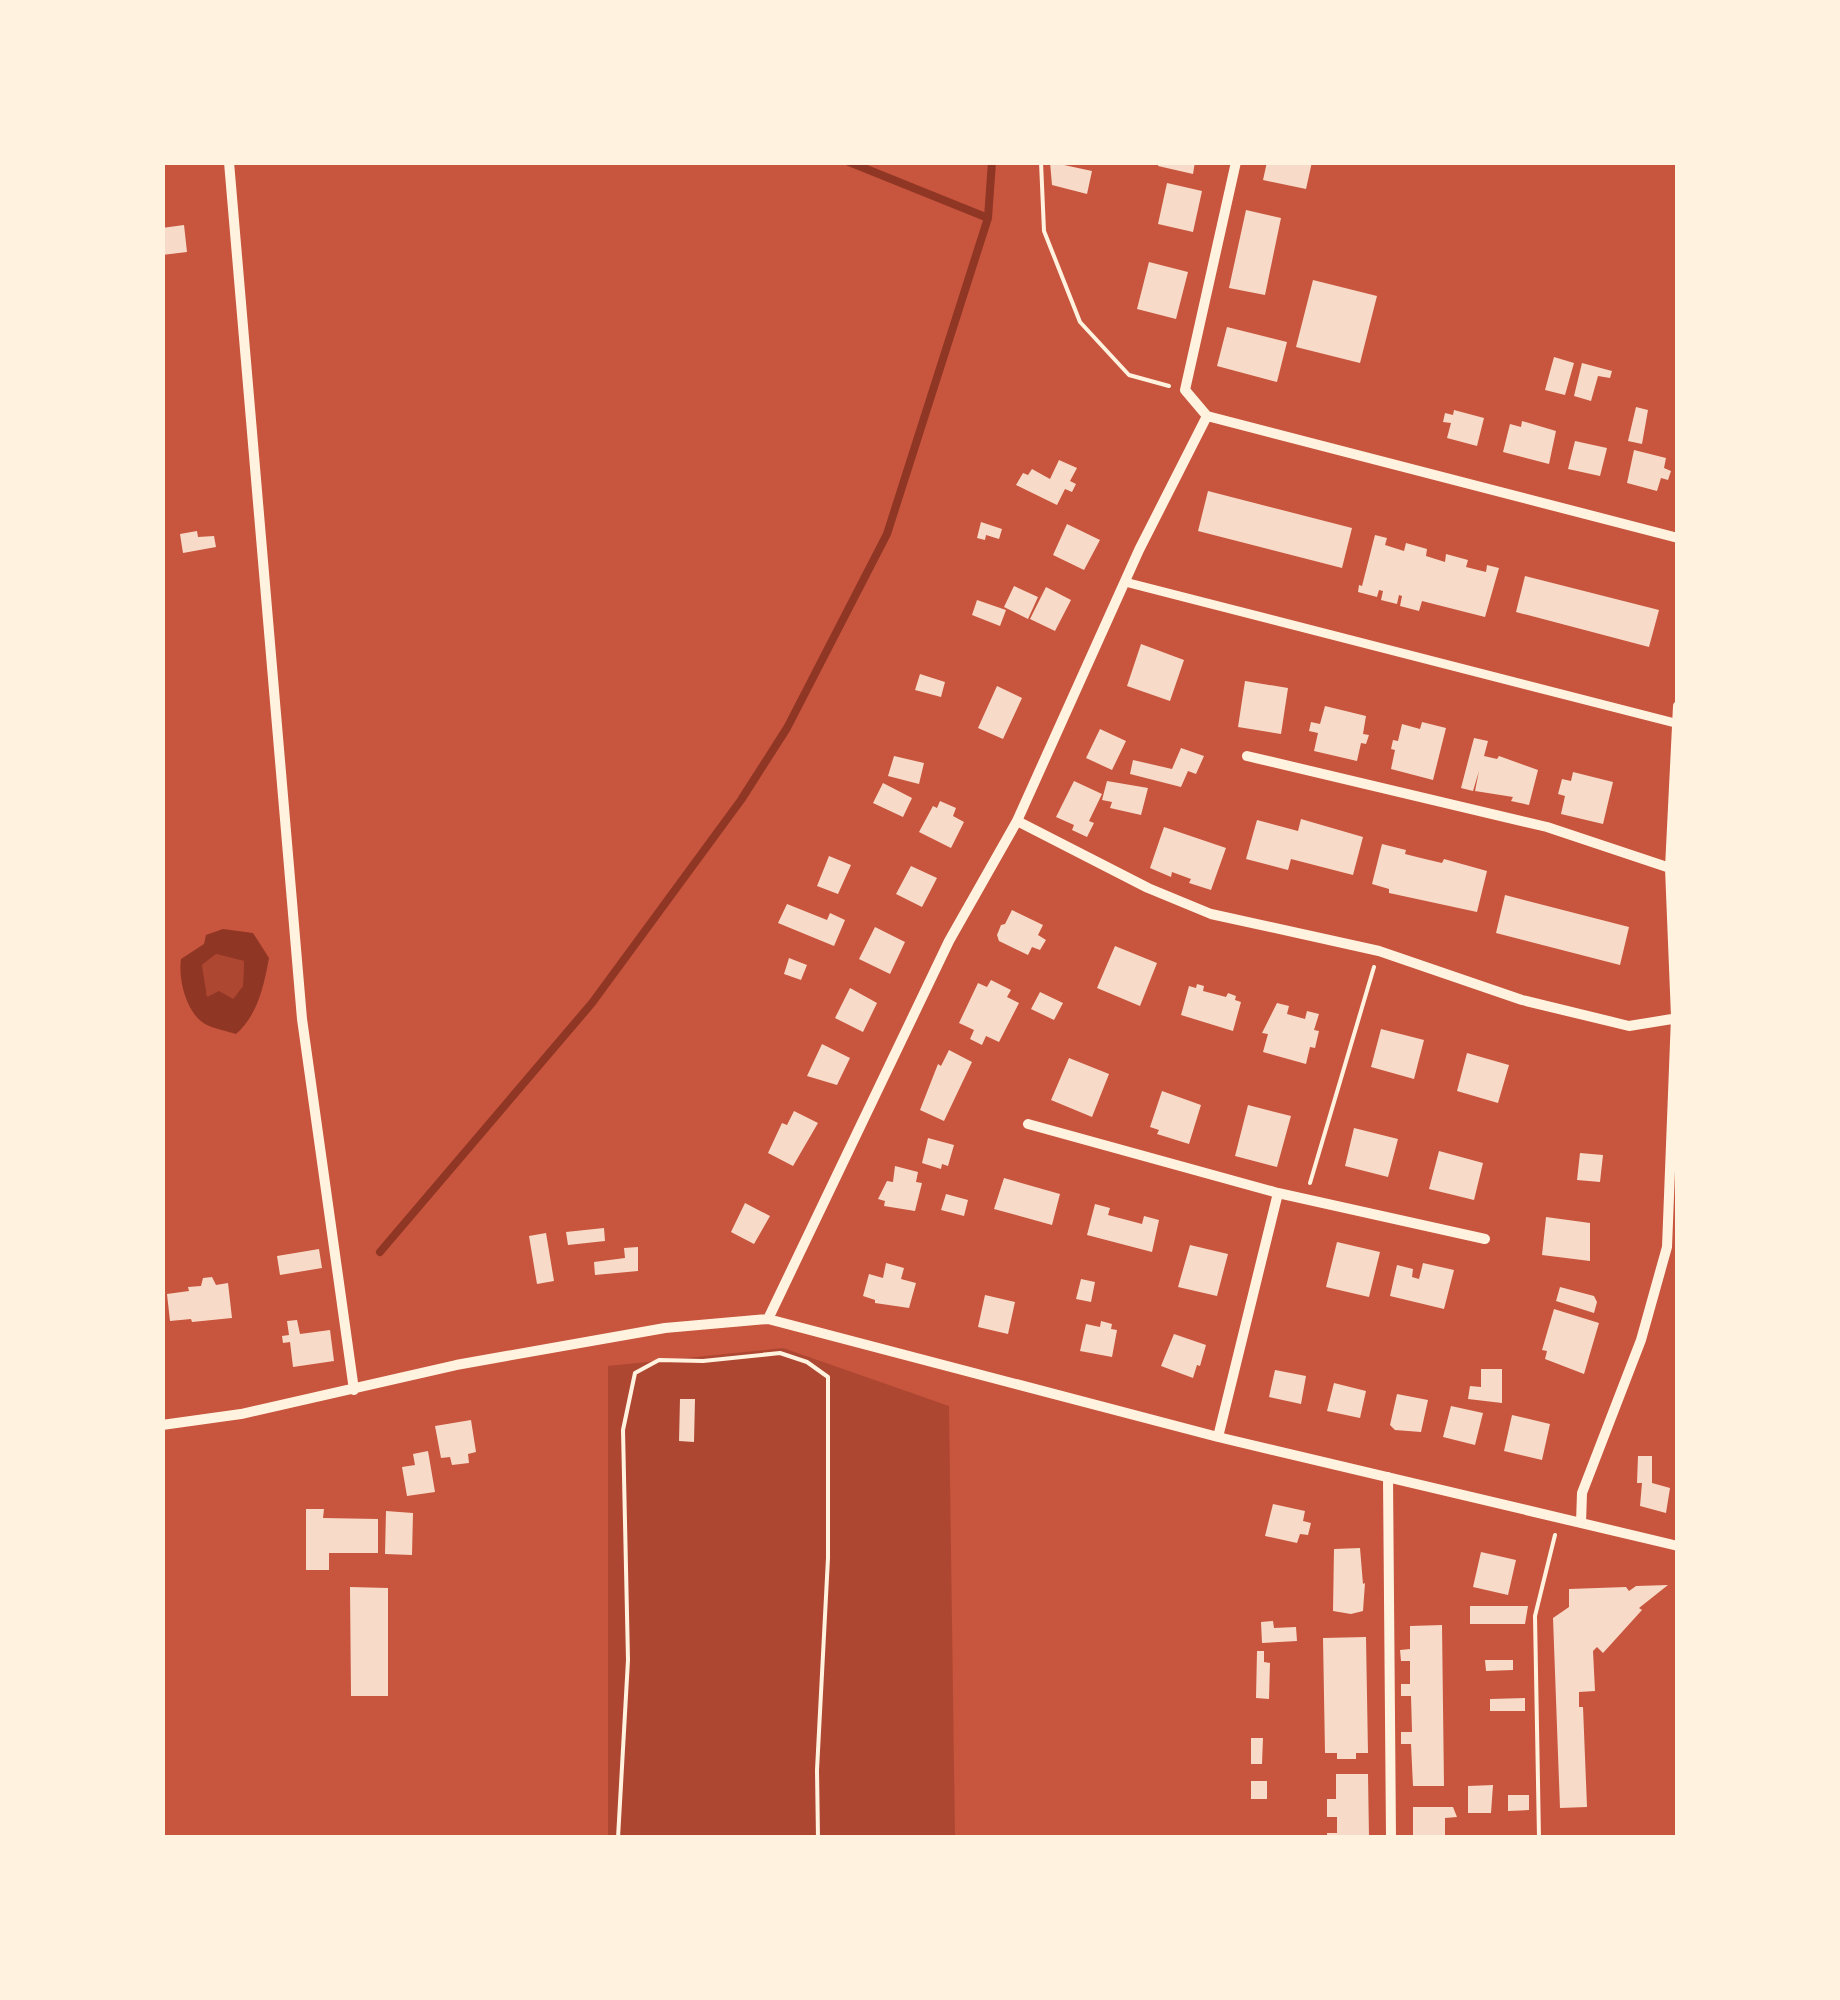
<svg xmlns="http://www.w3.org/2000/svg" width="1840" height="2000" viewBox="0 0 1840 2000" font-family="Montserrat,sans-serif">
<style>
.green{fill:#ae4732}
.water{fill:#8f3625;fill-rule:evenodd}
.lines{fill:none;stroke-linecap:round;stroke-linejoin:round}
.stream{stroke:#8f3625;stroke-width:8}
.building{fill:#f7dbc8}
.path{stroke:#fff3e0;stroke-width:4}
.pedestrian{stroke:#fff3e0;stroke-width:9}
.minor{stroke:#fff3e0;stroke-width:10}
</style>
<rect width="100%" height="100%" fill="#c8553d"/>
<path class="green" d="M216 954 244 961 243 986 233 999 207 998 202 965Z
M783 1348 949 1406 955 1837 608 1838V1366Z"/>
<path class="water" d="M223 929 253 933 269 958C264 985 258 1015 236 1034 227 1031 214 1029 205 1024 186 1013 178 979 181 959L204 944 206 935ZM216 954 244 961 243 986 233 999 219 991 207 997 202 965Z"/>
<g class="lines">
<path class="stream" d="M988 218 992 162
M380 1252 592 1003 741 800 787 728 887 534 988 218 849 162"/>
</g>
<path class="building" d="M1050 162 1092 171 1087 194 1052 185Z
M1159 162H1195L1193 174 1158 166Z
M1267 162H1312L1306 189 1263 180Z
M1167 183 1202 191 1193 232 1158 224Z
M1246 210 1281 218 1265 295 1229 288Z
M184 225 187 252 162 255V228Z
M1149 262 1188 272 1176 319 1137 309Z
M1313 280 1377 296 1360 363 1296 347Z
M1227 327 1287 342 1277 382 1217 366Z
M1554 357 1574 363 1565 395 1545 390Z
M1582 363 1612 371 1610 378 1598 376 1591 401 1574 396Z
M1636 407 1648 410 1642 444 1628 441Z
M1454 410 1484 418 1477 446 1447 438 1451 423 1443 422 1445 413 1453 415Z
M1522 421 1556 431 1549 464 1503 452 1510 424 1521 427Z
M1575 441 1607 448 1600 476 1568 469Z
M1634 450 1666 458 1664 468 1671 471 1668 480 1661 478 1657 491 1627 483Z
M1059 460 1077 468 1070 481 1076 484 1072 492 1065 489 1057 505 1016 485 1023 473 1028 475 1032 469 1050 479Z
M1208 491 1352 528 1342 568 1198 531Z
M981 522 1002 529 999 539 986 535 985 540 977 538Z
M1067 524 1100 540 1084 570 1053 555Z
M197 531 198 537 214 536 216 547 183 553 180 534Z
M1375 535 1387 538 1385 545 1404 551 1406 543 1427 549 1426 556 1445 562 1446 554 1468 560 1466 567 1486 572 1487 565 1499 568 1485 617 1422 601 1419 611 1400 606 1402 596 1399 595 1397 604 1381 600 1383 591 1379 590 1377 597 1358 592 1359 585 1362 586Z
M1525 576 1659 610 1649 647 1516 612Z
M1014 586 1038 597 1028 619 1004 607Z
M1046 587 1071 600 1055 631 1030 619Z
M977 600 1006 610 1000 626 972 615Z
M1141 644 1184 660 1170 701 1127 686Z
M920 674 945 682 941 697 915 690Z
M1245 681 1288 688 1281 734 1238 727Z
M997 686 1022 698 1003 739 978 728Z
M1325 706 1366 716 1363 734 1369 735 1366 744 1361 743 1357 761 1314 751 1318 733 1309 731 1311 722 1320 724Z
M1422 722 1446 728 1433 780 1391 769 1395 750 1391 749 1393 740 1398 741 1402 724 1420 729Z
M1100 729 1126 741 1112 770 1086 758Z
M1474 738 1488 741 1484 756 1497 759 1499 756 1538 770 1529 805 1511 801 1513 797 1475 791 1479 771 1473 791 1461 788Z
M1181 748 1204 756 1196 774 1188 771 1181 787 1130 774 1133 760 1172 769Z
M894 756 924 763 919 784 888 776Z
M1573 772 1613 782 1603 824 1561 814 1565 796 1558 794 1562 779 1571 781Z
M1074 781 1102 794 1089 821 1094 823 1087 837 1072 830 1074 825 1056 817Z
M1107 781 1148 788 1141 815 1110 808 1112 802 1102 800Z
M883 783 912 798 903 817 873 803Z
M940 801 956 808 953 816 964 822 951 848 919 832 933 806 937 808Z
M1301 819 1363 837 1353 875 1291 859 1288 870 1246 859 1257 820 1298 831Z
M1164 827 1226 848 1211 890 1189 883 1191 879 1172 872 1171 877 1150 868Z
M1382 844 1406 850 1405 854 1425 859 1442 863 1444 859 1487 871 1477 912 1389 893V889L1372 884Z
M829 856 851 865 838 894 817 886Z
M911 866 937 878 922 907 896 894Z
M1505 895 1629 927 1620 965 1496 933Z
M787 904 827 920 830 913 845 920 834 946 778 923Z
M1012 910 1043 925 1038 935 1046 940 1040 950 1032 947 1028 955 999 941 997 935 1001 925 1005 924Z
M875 927 905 942 890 974 859 959Z
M1115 946 1157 963 1140 1006 1097 988Z
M789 958 807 965 801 980 784 974Z
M991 980 1011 990 1007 997 1019 1003 999 1042 986 1036 982 1045 970 1039 974 1030 959 1023 978 983 987 987Z
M1197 984 1204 986 1203 991 1226 997 1228 993 1236 996 1235 1000 1241 1002 1233 1031 1181 1015 1189 986 1196 988Z
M850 988 877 1003 863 1032 835 1018Z
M1040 992 1063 1003 1054 1020 1031 1009Z
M1277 1003 1289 1006 1287 1014 1305 1019 1307 1011 1319 1014 1314 1030 1319 1031 1315 1048 1310 1047 1306 1064 1263 1052 1268 1034 1262 1033Z
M1381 1029 1424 1040 1414 1079 1371 1067Z
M822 1044 850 1058 837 1085 807 1076Z
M949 1050 972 1062 944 1121 920 1110 938 1064 941 1066Z
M1467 1053 1509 1065 1498 1103 1457 1091Z
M1069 1058 1109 1074 1092 1117 1051 1100Z
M1162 1091 1201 1105 1189 1144 1157 1134 1159 1130 1150 1127Z
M1248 1105 1291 1116 1277 1167 1235 1156Z
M794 1111 818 1123 793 1166 768 1153 782 1123 787 1125Z
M1354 1128 1398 1139 1388 1177 1345 1166Z
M928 1138 954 1145 948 1166 942 1164 941 1169 922 1163Z
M1439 1151 1483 1163 1474 1200 1429 1189Z
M1580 1153 1603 1155 1600 1182 1577 1180Z
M895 1166 918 1172 916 1182 922 1183 915 1211 884 1206 885 1201 878 1199 887 1181 893 1182Z
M1004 1178 1060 1194 1052 1225 994 1209Z
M946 1194 968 1200 964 1216 941 1210Z
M745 1203 770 1216 754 1244 731 1232Z
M1095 1204 1110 1208 1108 1215 1127 1220 1142 1224 1144 1216 1159 1220 1152 1252 1087 1235Z
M1546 1217 1590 1223V1261L1542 1255Z
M604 1228 605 1241 568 1245 566 1232Z
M546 1233 554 1281 537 1284 529 1236Z
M1337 1242 1380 1252 1369 1297 1326 1287Z
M1190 1245 1228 1254 1217 1296 1178 1287Z
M638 1247V1271L595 1275 594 1262 625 1258 624 1248Z
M319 1249 322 1268 280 1275 277 1256Z
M886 1263 904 1268 901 1279 916 1283 909 1308 875 1303V1300L863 1296 869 1274 883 1278Z
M1423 1263 1454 1270 1444 1309 1390 1296 1397 1265 1413 1269 1412 1277 1419 1279Z
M212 1277 216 1285 228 1283 232 1318 192 1322 191 1319 170 1321 167 1294 189 1291 188 1287 201 1286 203 1278Z
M1081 1279 1095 1282 1091 1302 1076 1299Z
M1560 1287 1594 1296 1597 1302 1594 1313 1556 1301Z
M985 1295 1015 1302 1008 1334 978 1327Z
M1554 1309 1599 1323 1584 1374 1545 1359 1547 1351 1542 1350Z
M297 1320 300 1334 330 1330 334 1361 293 1367 290 1342 283 1343 282 1336 289 1335 287 1321Z
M1101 1321 1112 1324 1111 1329 1117 1330 1112 1357 1080 1351 1086 1324 1100 1327Z
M1174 1334 1206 1345 1200 1366 1197 1365 1193 1378 1161 1366Z
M1481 1369H1502V1403L1468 1399 1470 1386 1481 1387Z
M1275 1370 1306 1376 1301 1404 1269 1397Z
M1334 1383 1366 1391 1360 1418 1327 1411Z
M1397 1394 1428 1400 1421 1432 1395 1430 1390 1425Z
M680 1399H695L694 1442 679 1441Z
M1451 1406 1483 1413 1475 1445 1443 1437Z
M1512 1415 1550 1424 1542 1460 1504 1451Z
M471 1420 476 1452 468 1454 469 1463 452 1465 450 1457 441 1458 435 1426Z
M428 1451 435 1492 407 1496 402 1467 415 1465 413 1454Z
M1638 1456H1652V1483L1670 1488 1666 1513 1640 1506 1642 1483H1637Z
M1273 1504 1305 1511 1303 1521 1311 1523 1308 1535 1300 1534 1297 1543 1265 1536Z
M306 1509H324L323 1518 378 1519V1553H329V1570H306Z
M386 1511 413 1513 412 1555 385 1554Z
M1360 1548 1363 1584 1365 1583 1363 1611 1351 1614 1333 1611 1334 1549Z
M1481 1552 1516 1560 1508 1595 1473 1587Z
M1668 1585 1639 1608 1642 1610 1603 1653 1597 1647 1593 1651 1595 1691 1579 1692V1707H1583L1587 1807 1560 1808 1553 1618 1569 1607V1589L1626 1587 1629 1591 1636 1586Z
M350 1587 388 1588V1696H351Z
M1470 1606H1528L1525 1624H1470Z
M1273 1621 1274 1628 1296 1627 1297 1641 1262 1643 1261 1622Z
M1442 1625 1444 1786H1413L1411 1744H1401V1732H1412L1411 1696H1401V1684H1410V1661H1401L1400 1650 1410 1649V1626Z
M1366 1637 1368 1753H1356V1759H1337V1753H1325L1323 1638Z
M1257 1651H1264V1662L1270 1663 1269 1699 1256 1698Z
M1485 1660H1513V1670L1486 1671Z
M1525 1698V1711H1490V1699Z
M1251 1738H1263L1262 1764H1251Z
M1336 1774H1368L1369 1838H1327V1833H1337V1817H1327V1799H1336Z
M1251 1781H1267V1799H1251Z
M1493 1785 1491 1813H1468V1786Z
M1508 1795H1529V1810L1508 1811Z
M1413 1807H1453L1457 1817 1445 1818V1838H1413Z"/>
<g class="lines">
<path class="path" d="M1041 162 1044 231 1080 322 1129 375 1169 386
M1310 1183 1374 967
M618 1838 628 1660 623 1430 635 1373 659 1360 703 1361 780 1353 807 1362 828 1377V1558L817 1770 818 1838
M1539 1838 1535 1616 1555 1535"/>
<path class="pedestrian" d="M1125 582 1675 723"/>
<path class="minor" d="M229 162 302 1019 354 1390
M1236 162 1185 390 1207 416 1678 538
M1247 756 1547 827 1670 868
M1017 821 1148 888 1211 914 1379 951 1522 1000 1629 1026 1678 1018
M1028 1124 1278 1193 1485 1239
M768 1319 949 941 1017 821 1139 550 1207 416
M162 1425 241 1414 456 1365 665 1328 768 1319 1218 1437 1678 1546
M1218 1437 1278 1193
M1388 1477 1391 1838
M1581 1523 1582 1493 1641 1340 1667 1247 1676 1017 1670 868 1678 706"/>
</g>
<rect width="1840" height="2000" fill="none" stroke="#fff3e0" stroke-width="330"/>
</svg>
